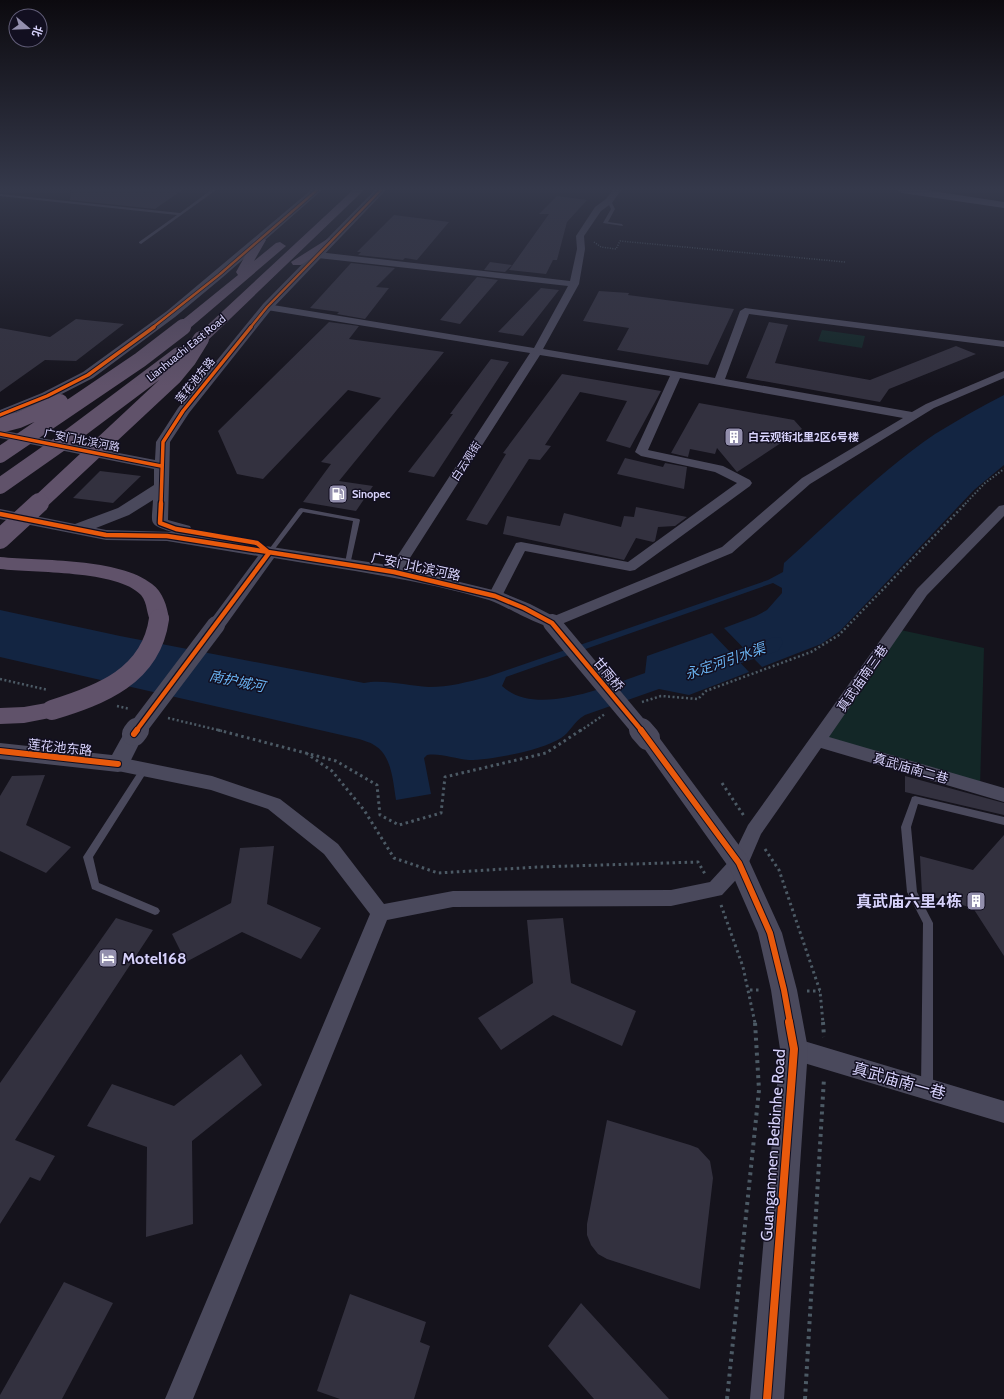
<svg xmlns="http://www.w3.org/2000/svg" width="1004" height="1399" viewBox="0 0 1004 1399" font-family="Cabin,'Noto Sans SC',sans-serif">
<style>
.green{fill:#132727}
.water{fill:#132542}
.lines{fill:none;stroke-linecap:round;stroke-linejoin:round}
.canal{fill:#132542;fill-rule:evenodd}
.building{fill:#33313f}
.path-far4{stroke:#4c5a65;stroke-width:1.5;stroke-dasharray:1 1.5;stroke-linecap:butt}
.path-far3{stroke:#4c5a65;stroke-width:2;stroke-dasharray:1.5 2;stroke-linecap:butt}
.path-far2{stroke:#4c5a65;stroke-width:2.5;stroke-dasharray:2 2.5;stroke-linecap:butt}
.path-far1{stroke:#4c5a65;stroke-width:3;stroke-dasharray:2.5 3.5;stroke-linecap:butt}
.path{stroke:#4c5a65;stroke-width:4;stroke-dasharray:3 4.5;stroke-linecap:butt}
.service{fill:#4a495c;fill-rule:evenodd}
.minor{fill:#4a495c;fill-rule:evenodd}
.tertiary{fill:#4a495c;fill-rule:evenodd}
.secondary{fill:#56556e;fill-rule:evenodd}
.trunk{fill:#60526a;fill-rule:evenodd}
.tertiary-bridge-far1{stroke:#4a495c;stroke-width:18}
.tertiary-bridge{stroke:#4a495c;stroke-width:24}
.trunk-bridge-far2{stroke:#60526a;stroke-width:12}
.trunk-bridge-far1{stroke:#60526a;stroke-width:16}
.trunk-bridge{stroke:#60526a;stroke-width:20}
.cycleway-far4-casing{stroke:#120f20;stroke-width:4}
.cycleway-far3-casing{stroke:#120f20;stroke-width:5.5}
.cycleway-far2-casing{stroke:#120f20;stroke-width:7}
.cycleway-far1-casing{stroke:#120f20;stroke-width:8}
.cycleway-casing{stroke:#120f20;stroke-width:10}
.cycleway-far4{stroke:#e8590c;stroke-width:2.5}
.cycleway-far3{stroke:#e8590c;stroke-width:3.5}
.cycleway-far2{stroke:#e8590c;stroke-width:4.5}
.cycleway-far1{stroke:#e8590c;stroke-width:6}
.cycleway{stroke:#e8590c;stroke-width:8}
.labels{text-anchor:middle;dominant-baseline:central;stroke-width:3;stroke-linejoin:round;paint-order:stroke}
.far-street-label{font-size:11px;fill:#d7d2fb;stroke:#120f20}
.far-poi-label{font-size:11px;font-weight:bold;fill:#d7d2fb;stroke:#120f20;text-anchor:start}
.street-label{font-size:13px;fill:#d7d2fb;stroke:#120f20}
.water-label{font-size:14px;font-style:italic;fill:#69b3f2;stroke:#120f20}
.near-poi-label{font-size:16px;font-weight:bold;fill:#d7d2fb;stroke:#120f20;text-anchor:end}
.near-street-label{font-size:16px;fill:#d7d2fb;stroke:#120f20}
</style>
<rect width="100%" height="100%" fill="#15131c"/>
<path class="green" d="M822 330 865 336 862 348 818 341Z
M896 629 984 648 980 788 817 740Z"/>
<path class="water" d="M1004 395V465L974 490 840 631 821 644 762 667 724 628 756 616 767 610 782 593V588L773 583 506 677 502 686C536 718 607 686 645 673L647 656 712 633 749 672 689 695 659 689 585 715C573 722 570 733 561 738 543 750 492 760 469 760 455 759 441 753 427 755L424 758 431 794 396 800C393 782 392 755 374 745 370 742 364 741 359 739L0 657V610L120 636 364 683C384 679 408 686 429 687 449 687 468 682 487 677L768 580 783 572 784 563C833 519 881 471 935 434 958 420 980 407 1004 395Z"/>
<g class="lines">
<path class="canal" d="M774 637 781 638 783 643 778 651 711 673 704 671 701 666 704 661Z"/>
</g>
<path class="building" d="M71 190H182L155 209 70 200Z
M557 196 587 200 567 222 557 260H553L546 274 509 270 549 214H539Z
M394 215 449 222 417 260 405 258 403 260 358 255 361 252H357Z
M490 262 512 265 505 272 484 270Z
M351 263 395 268 376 287 389 288 365 319 337 314 339 312 310 308Z
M477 277 498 280 460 324 440 320Z
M541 288 559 290 523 336 498 332Z
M599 291 629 293 628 295 734 309 708 365 617 350 629 328 583 321Z
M76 319 124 324 76 361 45 360 0 392V328L50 337Z
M329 322 359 326 349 339 444 352 339 481 373 486 356 511 303 502 331 464 321 462 381 398 348 390 263 479 237 474 218 431Z
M769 322 788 325 775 363 870 380 956 346 976 354 889 389 880 402 746 378Z
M491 359 509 362 434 477 408 472 453 414H450Z
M562 374 661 391 630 448 606 441 627 401 580 392 545 445 551 446 540 460 529 459 487 525 466 520 506 454 503 453Z
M699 403 794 420 802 429 737 472 717 448 715 454 690 449 688 457 671 453Z
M625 458 663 467 665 463 687 467 684 489 617 474Z
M100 471 141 476 113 503 73 498Z
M636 507 687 517 675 526 658 527 655 541 653 542 636 538 624 560 503 534 507 516 560 526 564 513 621 527 624 516 634 517Z
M45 775 26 825 71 847 46 873 0 851V796L12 776Z
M905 776 1004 803V815L905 792Z
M1004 835V956L973 908 922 894 920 856 973 870Z
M274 846 267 904 321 928 301 959 242 932 186 962 172 934 231 903 240 848Z
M116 918 153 930 15 1140 55 1156 40 1181 30 1177 0 1224V1083Z
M563 918 571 983 636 1011 622 1046 553 1015 501 1050 478 1018 533 983 527 920Z
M241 1054 262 1085 192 1141 193 1224 146 1237 147 1147 87 1126 112 1084 174 1106Z
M607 1120 690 1145 698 1148 710 1161 713 1178 700 1289 607 1259 598 1254 591 1245 587 1235V1224Z
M64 1282 113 1303 62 1399H0V1395Z
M350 1294 426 1322 420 1342 430 1346 414 1399H340L317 1391Z
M581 1303 669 1399H594L548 1346Z"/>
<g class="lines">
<path class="path-far4" d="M594 242 601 247 616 249 620 241 845 262"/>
<path class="path-far3" d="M965 504 985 483 1004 469"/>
<path class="path-far2" d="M0 679 48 690
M642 702 661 696 698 699 706 691 811 652 839 635 966 503
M117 706 130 709
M168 718 222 731
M580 731 605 714"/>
<path class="path-far1" d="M218 730 336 761 377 785 380 815 399 825 441 813 445 777 546 753 581 730
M306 753 332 771 364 810 394 858 438 873 538 867 698 862 705 874
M722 783 744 816
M765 849 779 870 820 991 823 1023
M721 905 743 967 755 1023
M750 990H762
M807 991H820"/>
<path class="path" d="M823 1022 824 1037
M727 1399 759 1090 755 1022
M805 1399 824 1078"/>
<path class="service" d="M211 190H216L141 244 139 243V242L177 215 0 196V194L180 213Z
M609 200 611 201 615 209 608 222 622 224 623 226 603 223 611 209 607 201Z
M301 508 359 519 360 520 350 565H346L345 563 353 521 303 512 271 554H267V552L299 509Z
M145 765 148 766 149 768 148 770 93 857 99 883 158 908 160 911 158 914 155 915 92 889 83 857 142 766Z
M915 796 1004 817V825L918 804 911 827 917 892 933 923V1088L931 1092 927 1094 923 1092 921 1088 923 923 907 892 901 827 911 800 912 797Z"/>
<path class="minor" d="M613 190H621L612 203 601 211 584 236 585 249 579 284 543 349 715 378 740 311 745 308 1004 341V347L749 314 725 379 912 412 926 404 1004 371V378L934 408 810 484 732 553 552 628 547 627 545 623 547 619 722 547 802 478 903 418 680 378 648 450 723 466 750 480 752 483 750 486 635 570 630 571 525 551 502 596 500 599H490L488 596 516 543 521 542 628 562 737 483 715 472 641 456 635 452 670 376 540 355 399 575H389L387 572 530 353 267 310 262 307 267 304 534 348 568 286 318 258 314 255 318 252 570 281 577 249 576 236 595 207 606 199Z
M1004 505V516L927 595 829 737 1004 788V802L821 748 761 834 746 869 722 895 671 906 453 907 387 920 193 1399H165L370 914 324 854 268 809 211 790 118 771 112 769 109 764 112 759 118 757 212 776 280 799 338 844 384 904 453 891 671 890 710 882 732 858 748 825 917 589 999 506Z
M794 1038 1004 1101V1123L794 1060 786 1057 783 1049 786 1041Z"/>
<path class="tertiary" d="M311 190H322L223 277 175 317 93 378 52 399 0 419V410L42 393 83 372 167 311Z
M375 190H386L271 310 189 413 170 442 168 520 190 526 192 530 188 534 394 566 501 592 530 604 559 619 561 623 559 627C544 631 507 606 489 600 419 579 346 570 274 558L223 629 216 631 209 629 207 625 258 556 167 541 106 540 0 519V509L75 524 118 508 154 485V469L0 438V430L155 460 156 442 178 408 263 304ZM153 500C152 524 147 524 172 532L106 530 96 528 129 515Z
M134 726 141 728 144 734 126 770 118 772 0 759V743L112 755 127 728Z
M648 730 655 732 747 856 782 933 797 990 808 1049 784 1399H750L780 1049 771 990 758 933 730 869 641 744 638 738 641 732Z"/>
<path class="secondary" d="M897 190H926L1004 202V208L902 193Z"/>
<path class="trunk" d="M353 190H364L206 342H196L194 339 196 336Z
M260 236 266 240 254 261 276 243 280 242 286 246 190 328H180L178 325 180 322 238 275 236 272 254 240Z
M329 238 333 240 335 242 333 244 301 265H293L291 262Z
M0 557C41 561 120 558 152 584 163 592 167 606 169 619L166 624 159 626 152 624C146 615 148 603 141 595 118 570 34 573 0 569Z
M52 702 60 704 63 710 60 716 24 723 0 724V708L24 707Z"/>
<path class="tertiary-bridge-far1" d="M552 623 642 731
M136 731 216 625"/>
<path class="tertiary-bridge" d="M641 730 648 738
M134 734 137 730"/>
<path class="trunk-bridge-far2" d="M182 328 185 325"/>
<path class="trunk-bridge-far1" d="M0 425 19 420 60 402
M0 455 140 360 183 327
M0 486 67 439 179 355
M38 504 174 377 188 360 201 339"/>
<path class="trunk-bridge" d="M0 539 39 503
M52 710C101 695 151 676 159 619"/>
<defs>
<path id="cycleway-far4" d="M152 328 219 275 317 190
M250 328 267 307 381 190"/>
<path id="cycleway-far3" d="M0 415 47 396 88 375 154 327
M0 434 161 466
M161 504 163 442 183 411 251 327"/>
<path id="cycleway-far2" d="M161 503 160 523 176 529 257 543 268 552
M0 514 106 535 167 536 394 572 495 596 524 608 552 623 642 731
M136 731 269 553"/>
<path id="cycleway-far1" d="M641 730 739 863 770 933 784 990 790 1023
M134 734 137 730
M0 751 118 764"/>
<path id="cycleway" d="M767 1399 794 1049 789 1022"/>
</defs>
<use href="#cycleway-far4" class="cycleway-far4-casing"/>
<use href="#cycleway-far3" class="cycleway-far3-casing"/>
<use href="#cycleway-far2" class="cycleway-far2-casing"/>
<use href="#cycleway-far1" class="cycleway-far1-casing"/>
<use href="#cycleway" class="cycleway-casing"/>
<use href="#cycleway-far4" class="cycleway-far4"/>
<use href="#cycleway-far3" class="cycleway-far3"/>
<use href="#cycleway-far2" class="cycleway-far2"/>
<use href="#cycleway-far1" class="cycleway-far1"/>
<use href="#cycleway" class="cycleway"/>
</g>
<linearGradient id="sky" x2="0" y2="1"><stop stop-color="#0c0a0f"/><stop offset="0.49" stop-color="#35394b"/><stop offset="1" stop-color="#35394b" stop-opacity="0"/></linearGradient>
<rect width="1004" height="386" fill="url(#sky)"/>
<defs>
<symbol id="building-square" viewBox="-11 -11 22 22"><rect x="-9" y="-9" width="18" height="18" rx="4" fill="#938fad" stroke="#120f20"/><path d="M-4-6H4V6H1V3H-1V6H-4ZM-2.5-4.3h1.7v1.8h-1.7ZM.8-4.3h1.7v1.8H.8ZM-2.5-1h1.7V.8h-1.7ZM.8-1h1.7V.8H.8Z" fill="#fff"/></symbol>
<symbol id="fuel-square" viewBox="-11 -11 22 22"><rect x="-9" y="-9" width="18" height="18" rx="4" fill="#938fad" stroke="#120f20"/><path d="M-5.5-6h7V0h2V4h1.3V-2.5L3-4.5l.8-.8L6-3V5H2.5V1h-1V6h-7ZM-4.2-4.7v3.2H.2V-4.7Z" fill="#fff"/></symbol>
<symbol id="hotel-square" viewBox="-11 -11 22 22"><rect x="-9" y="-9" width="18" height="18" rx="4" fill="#938fad" stroke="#120f20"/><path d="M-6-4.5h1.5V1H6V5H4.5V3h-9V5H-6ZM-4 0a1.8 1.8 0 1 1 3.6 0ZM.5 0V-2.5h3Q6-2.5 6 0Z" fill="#fff"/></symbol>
</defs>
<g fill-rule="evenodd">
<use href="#building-square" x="723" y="426" width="22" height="22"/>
<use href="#fuel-square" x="327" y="483" width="22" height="22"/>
<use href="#building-square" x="965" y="890" width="22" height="22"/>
<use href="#hotel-square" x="97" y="947" width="22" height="22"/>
</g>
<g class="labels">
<g class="far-street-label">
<text transform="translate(186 348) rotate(-39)">Lianhuachi East Road</text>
<text transform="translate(195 380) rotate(-51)">莲花池东路</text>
<text transform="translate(82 440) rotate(11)">广安门北滨河路</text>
<text transform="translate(466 461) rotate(-57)">白云观街</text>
</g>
<g class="far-poi-label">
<text x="748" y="437">白云观街北里2区6号楼</text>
<text x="352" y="494">Sinopec</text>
</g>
<g class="street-label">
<text transform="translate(416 566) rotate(12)">广安门北滨河路</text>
<text transform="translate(609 674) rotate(50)">甘雨桥</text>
<text transform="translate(862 678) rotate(-55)">真武庙南三巷</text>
<text transform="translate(60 747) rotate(6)">莲花池东路</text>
<text transform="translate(911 768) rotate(16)">真武庙南二巷</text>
</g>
<g class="water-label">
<text transform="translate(725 661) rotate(-19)">永定河引水渠</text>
<text transform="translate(237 681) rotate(12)">南护城河</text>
</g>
<g class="near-poi-label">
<text x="962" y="901">真武庙六里4栋</text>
<text x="122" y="958" text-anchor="start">Motel168</text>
</g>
<g class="near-street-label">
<text transform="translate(899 1081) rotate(16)">真武庙南一巷</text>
<text transform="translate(773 1145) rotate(-86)">Guanganmen Beibinhe Road</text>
</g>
</g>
<g transform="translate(28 28) rotate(109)"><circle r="19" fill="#120f20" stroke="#615d78"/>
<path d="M0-3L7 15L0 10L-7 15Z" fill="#938fad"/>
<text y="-6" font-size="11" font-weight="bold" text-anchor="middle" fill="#d7d2fb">北</text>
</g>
</svg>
